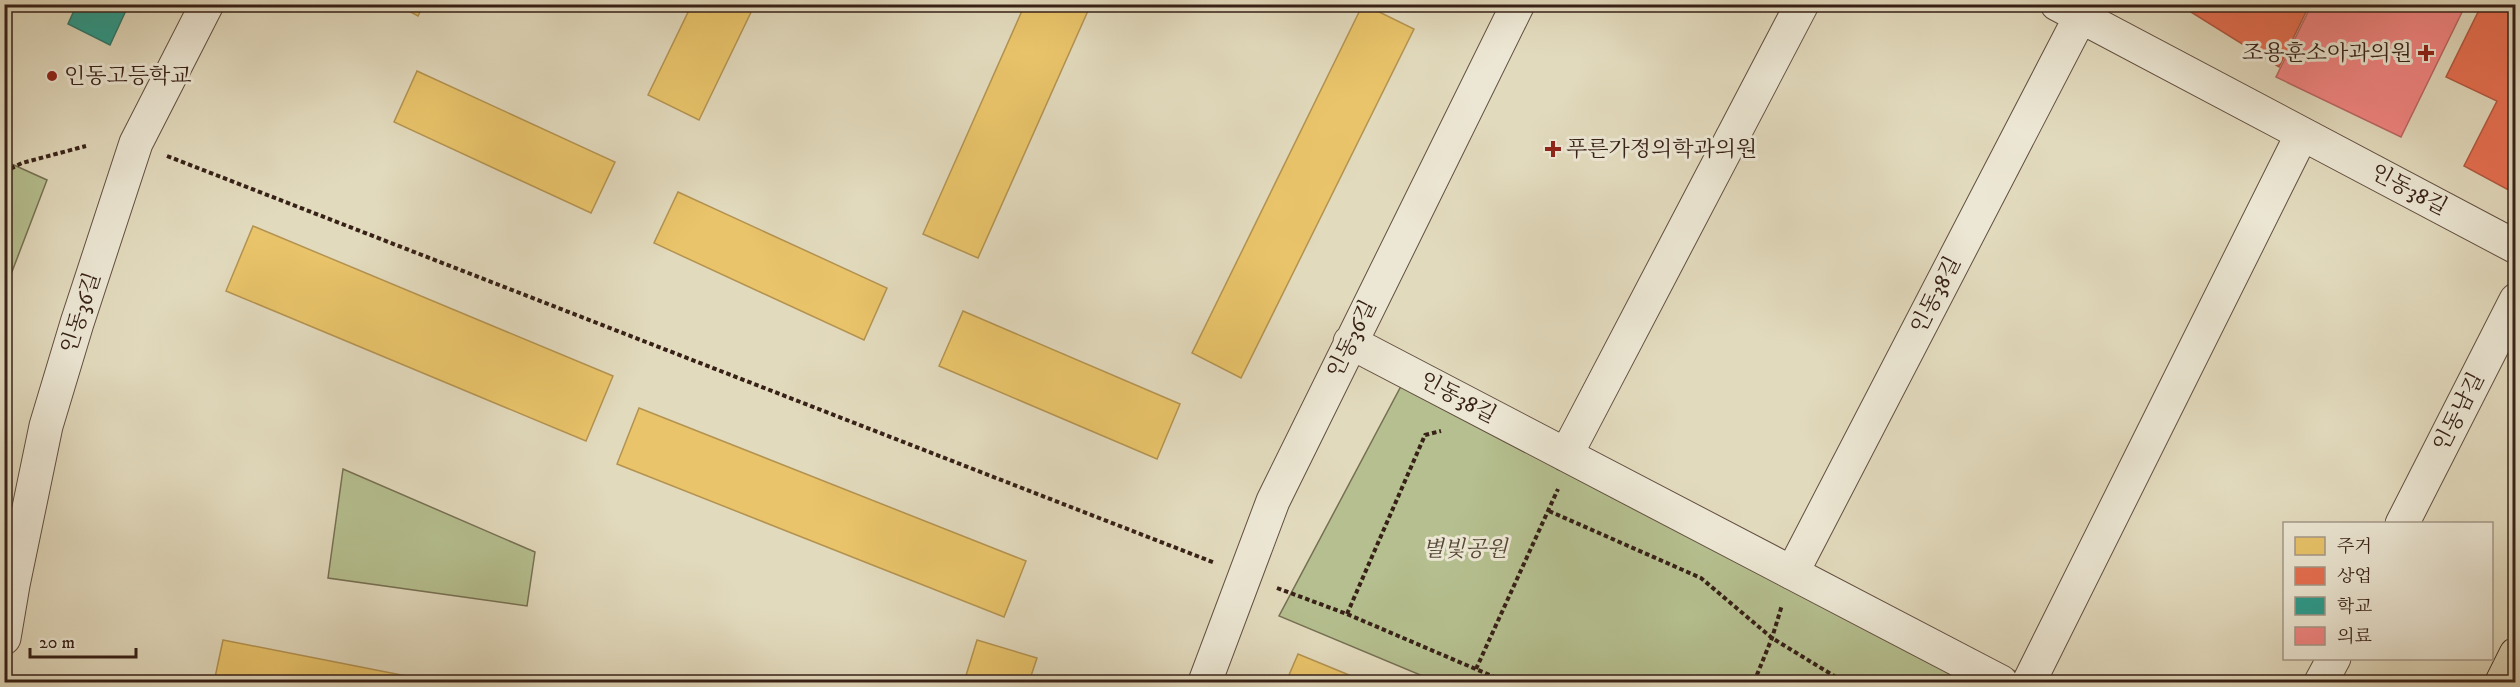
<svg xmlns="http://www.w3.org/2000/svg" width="2520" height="687" viewBox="0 0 2520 687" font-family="'IM FELL DW Pica','Noto Serif KR',serif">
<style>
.green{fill:#b5bf8f;stroke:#767053;stroke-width:1.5}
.homes{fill:#e9c46a;stroke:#b49351;stroke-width:1.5}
.shops{fill:#e76f51;stroke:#b25840;stroke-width:1.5}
.schools{fill:#2a9d8f;stroke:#2e786b;stroke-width:1.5}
.health{fill:#f28482;stroke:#ba6662;stroke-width:1.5}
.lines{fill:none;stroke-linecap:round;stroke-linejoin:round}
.minor-casing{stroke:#624f40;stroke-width:35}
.major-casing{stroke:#372117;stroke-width:35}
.path{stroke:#372117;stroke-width:4;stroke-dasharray:4.5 3;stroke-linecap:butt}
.minor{stroke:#ece7d4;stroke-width:33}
.major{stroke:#e2dabd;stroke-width:33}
.poi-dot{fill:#8f2418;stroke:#ece7d4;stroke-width:2}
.labels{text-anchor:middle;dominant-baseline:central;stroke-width:6;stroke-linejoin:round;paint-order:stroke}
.poi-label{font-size:22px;fill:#372117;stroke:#ece7d4;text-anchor:start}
.street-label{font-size:22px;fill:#372117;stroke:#ece7d4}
.park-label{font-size:22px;font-style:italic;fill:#564835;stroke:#ece7d4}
</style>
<rect width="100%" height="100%" fill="#e2dabd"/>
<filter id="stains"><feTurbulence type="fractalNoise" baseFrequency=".00333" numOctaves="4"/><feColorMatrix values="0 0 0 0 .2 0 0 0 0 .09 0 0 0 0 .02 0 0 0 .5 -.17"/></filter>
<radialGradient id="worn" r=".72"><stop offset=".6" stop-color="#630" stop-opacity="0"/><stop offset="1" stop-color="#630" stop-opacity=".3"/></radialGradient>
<path class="green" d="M5 161 47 180 5 290Z
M1408 373 2037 682H1437L1279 616Z
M343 469 535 552 527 606 328 578Z"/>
<path class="homes" d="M396 4H424L418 16Z
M692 4H755L699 120 648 95Z
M1025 4H1091L978 258 923 234Z
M1363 4 1414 29 1241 378 1192 353Z
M417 71 615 162 591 213 394 122Z
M678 192 887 288 864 340 654 243Z
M253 226 613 376 586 441 226 291Z
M963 311 1180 404 1157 459 939 366Z
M639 408 1026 561 1004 617 617 464Z
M223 640 437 682H214Z
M977 640 1037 658 1029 682H964Z
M1298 654 1349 675 1346 682H1286Z"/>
<path class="shops" d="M2178 4H2310L2279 67Z
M2482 4H2496L2516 15V194L2464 166 2497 101 2446 77Z"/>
<path class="schools" d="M77 4H129L110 45 68 24Z"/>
<path class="health" d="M2312 4H2466L2401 137 2276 77Z"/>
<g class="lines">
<defs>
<path id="minor" d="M2057 4 2516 247
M1350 342 2001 682
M1566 455 1802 4
M2402 524 2516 300
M1792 573 2087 4
M4 638 13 585 46 426 77 323 136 143 207 4
M1205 682 1273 501 1518 4
M2029 682 2302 134
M2321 682 2334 658"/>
<path id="major" d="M2502 682 2516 654"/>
</defs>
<use href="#minor" class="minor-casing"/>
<use href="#major" class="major-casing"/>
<path class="path" d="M167 156 1215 563
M4 172 22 163 86 146
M1549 511 1701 578 1772 638 1844 682
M1277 588 1347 614 1506 682
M1347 614 1425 435 1441 431
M1476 669 1558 489
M1754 682 1772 638 1782 605"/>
<use href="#minor" class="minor"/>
<use href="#major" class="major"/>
</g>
<g class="poi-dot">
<path d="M2423 44h6v6h6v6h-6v6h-6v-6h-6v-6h6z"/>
<circle cx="52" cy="76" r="6"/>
<path d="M1550 140h6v6h6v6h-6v6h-6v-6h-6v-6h6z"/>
</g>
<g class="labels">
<g class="poi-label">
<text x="2412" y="53" text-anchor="end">조용훈소아과의원</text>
<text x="64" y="76">인동고등학교</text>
<text x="1566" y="149">푸른가정의학과의원</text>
</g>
<g class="street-label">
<text transform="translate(2409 190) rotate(28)">인동38길</text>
<text transform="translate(1936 295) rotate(-63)">인동38길</text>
<text transform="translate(81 313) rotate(-72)">인동36길</text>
<text transform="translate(1352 339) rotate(-64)">인동36길</text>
<text transform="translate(1458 398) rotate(28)">인동38길</text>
<text transform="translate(2459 412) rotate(-63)">인동남길</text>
</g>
<g class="park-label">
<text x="1465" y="549">별빛공원</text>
</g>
</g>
<rect width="2520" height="687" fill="none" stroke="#e2dabd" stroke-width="24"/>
<rect x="6" y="6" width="2508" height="675" fill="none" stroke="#372117" stroke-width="3"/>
<rect x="12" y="12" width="2496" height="663" fill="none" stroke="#372117" stroke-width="1.5"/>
<rect x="2283" y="522" width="210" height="138" fill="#ece7d4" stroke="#a49888" stroke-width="1.5"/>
<rect x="2295" y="537" width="30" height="18" fill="#e9c46a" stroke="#a49888" stroke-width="1.5"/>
<text x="2337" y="552" font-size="18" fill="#372117">주거</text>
<rect x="2295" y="567" width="30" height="18" fill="#e76f51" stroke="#a49888" stroke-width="1.5"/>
<text x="2337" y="582" font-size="18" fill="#372117">상업</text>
<rect x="2295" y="597" width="30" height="18" fill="#2a9d8f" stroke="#a49888" stroke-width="1.5"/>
<text x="2337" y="612" font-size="18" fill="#372117">학교</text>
<rect x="2295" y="627" width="30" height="18" fill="#f28482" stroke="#a49888" stroke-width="1.5"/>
<text x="2337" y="642" font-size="18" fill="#372117">의료</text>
<path d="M30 648v9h106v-9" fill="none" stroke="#372117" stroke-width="3"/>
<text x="39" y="648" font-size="18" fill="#372117" stroke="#ece7d4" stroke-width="4.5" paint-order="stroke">20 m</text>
<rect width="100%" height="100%" filter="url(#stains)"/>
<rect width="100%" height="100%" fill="url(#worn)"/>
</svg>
